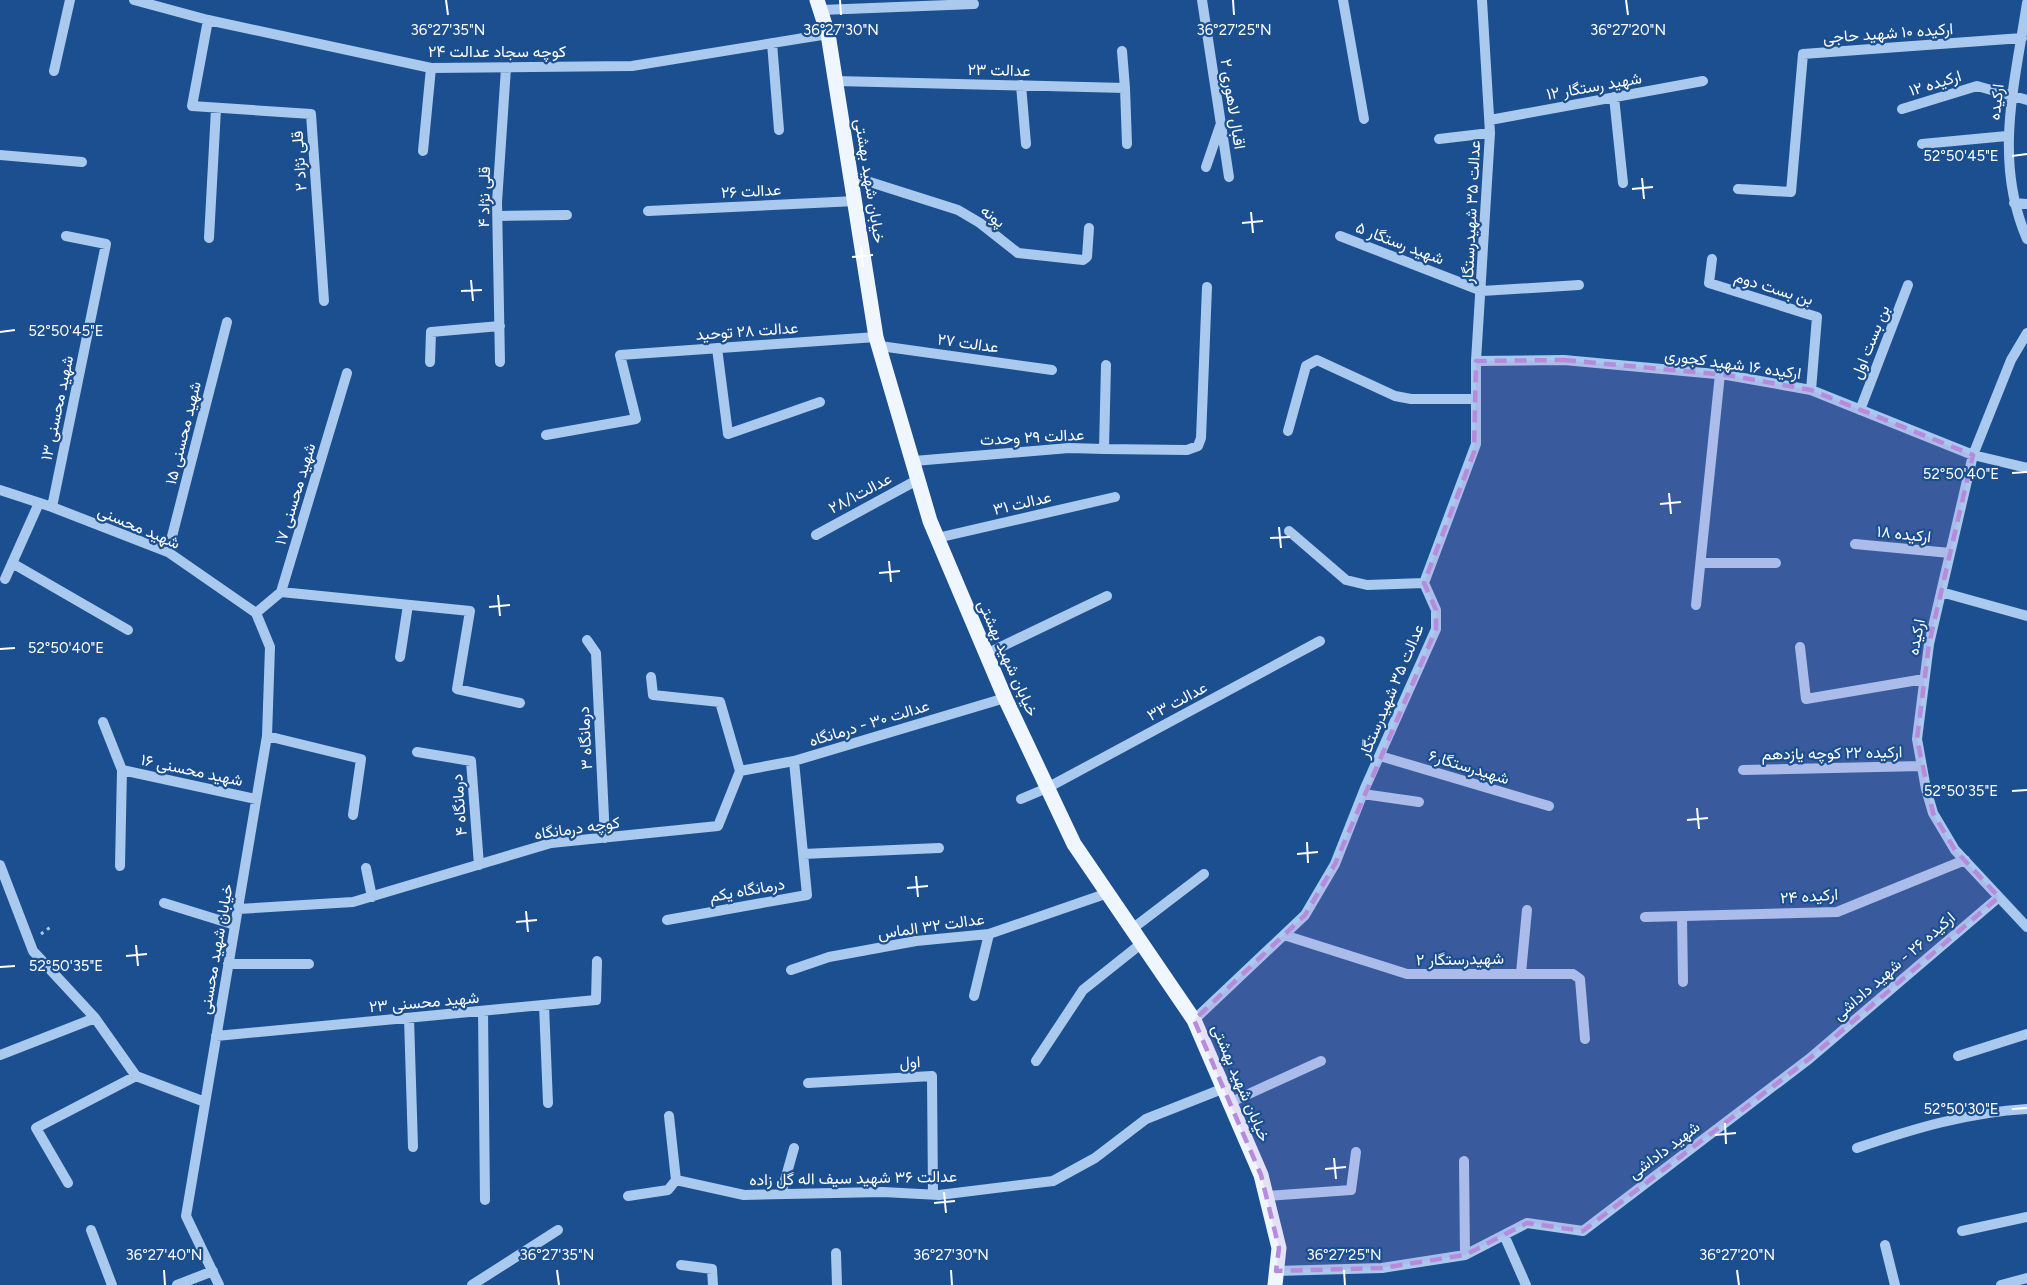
<svg xmlns="http://www.w3.org/2000/svg" width="2027" height="1285" viewBox="0 0 2027 1285" font-family="Figtree,Vazirmatn,sans-serif">
<style>
.lines{fill:none;stroke-linecap:round;stroke-linejoin:round}
.path{stroke:#a9c9ee;stroke-width:3;stroke-dasharray:3 4.5;stroke-linecap:butt}
.minor{stroke:#a9c9ee;stroke-width:10}
.major{stroke:#f0f6ff;stroke-width:15}
.marked{fill:#b68bdc;fill-opacity:0.2;stroke:#b68bdc;stroke-width:4.5;stroke-dasharray:12 8;stroke-linejoin:round}
.ticks{fill:none;stroke:#fff;stroke-width:2}
.labels{text-anchor:middle;dominant-baseline:central;stroke-width:4.5;stroke-linejoin:round;paint-order:stroke}
.street-label{font-size:16px;fill:#fff;stroke:#1b4f8f}
.ticks-label{font-size:15px;text-anchor:middle;fill:#fff;stroke:#1b4f8f;stroke-width:4.5;stroke-linejoin:round;paint-order:stroke}
</style>
<rect width="100%" height="100%" fill="#1b4f8f"/>
<g class="lines">
<path class="path" d="M41 934 52 926"/>
<path class="minor" d="M134 0 208 20 431 68 632 66 828 34
M1202 0 1229 177
M1343 0 1364 119
M2027 3C2015 83 1993 160 2027 239
M821 10 974 4
M208 20 192 106 311 114 324 301
M772 43 779 130
M54 71 70 0
M836 81 1125 88 1122 51
M1021 85 1026 144
M1125 88 1127 144
M1614 97 1623 183
M1902 109 1977 86 2027 100
M1490 120 1703 81
M1439 139 1490 133
M1922 144 2007 136
M423 151 431 68
M0 155 82 162
M1206 167 1220 126
M851 176 958 210 980 223 1018 253 1083 260 1087 257 1089 228
M1738 189 1791 192 1803 54 2022 38
M2014 203 2027 204
M648 211 856 201
M498 216 567 215
M1340 236 1482 291 1579 285
M209 238 216 109
M1712 259 1709 283 1817 317 1811 390
M2027 333 2011 360 1973 455 1929 644 1917 739 1926 789 1933 813 1955 850 2027 927
M880 346 1052 370
M717 348 728 434 820 402
M1476 361 1564 360 1727 375 1811 390 1973 455 2027 468
M430 362 431 332 500 326
M500 362 497 202 506 68
M1860 410 1908 285
M1288 431 1306 366 1317 360 1395 396 1411 399H1476
M546 435 636 419 620 355 876 337
M1104 449 1187 450 1198 446 1201 438 1207 287
M914 461 1069 448 1104 449 1106 365
M0 490 52 507 168 552 256 613
M52 507 106 244 66 236
M1289 531 1346 580 1367 585 1424 583
M816 535 919 479
M937 538 1115 497
M1855 544 1950 553
M168 552 227 322
M12 563 128 630
M1701 563H1776
M5 579 39 503
M281 592 470 611 457 689 520 703
M1941 592 2027 616
M1696 605 1720 374
M256 613 281 592 347 373
M587 640 596 653 605 838
M1800 647 1806 699 1924 679
M986 654 1107 596
M400 657 408 605
M651 677 653 695 720 702 740 771
M103 722 122 770 120 866
M267 736 361 759 353 815
M417 752 471 761 479 865
M1380 756 1549 806
M122 770 256 799
M1743 770 1922 766
M740 771 794 761 1005 698
M1363 794 1419 802
M1021 799 1047 788 1320 641
M803 854 939 848
M0 865 33 951 95 1018 136 1076 205 1102
M366 868 372 897
M164 903 235 925
M238 909 353 902 551 843 718 826 740 771
M1682 916 1683 982
M1645 917 1837 912 1965 860
M667 920 807 895 794 761
M1132 929 1204 874
M1284 935 1407 974H1573L1580 979 1585 1039
M228 964H309
M791 970 829 957 916 941 989 934 1108 893
M1521 973 1527 910
M974 996 989 934
M544 1005 548 1103
M483 1011 485 1200
M409 1018 413 1147
M1194 1020 1305 915 1335 864 1365 788 1436 629V610L1424 583 1476 444V361L1490 133 1482 0
M216 1036 596 1000 597 961
M0 1055 95 1018
M1958 1056 2027 1034
M1036 1061 1083 990 1142 943
M808 1083 932 1076 933 1195
M1229 1103 1321 1061
M1857 1148C1912 1129 1969 1112 2027 1109
M1464 1161 1465 1255
M676 1180 744 1195 883 1192 939 1195 1053 1181 1095 1158 1146 1119 1222 1089
M68 1183 36 1128 136 1076
M781 1194 794 1148
M628 1196 668 1190 676 1180 669 1116
M1266 1196 1351 1190 1356 1152
M91 1230 112 1285
M1962 1231 2027 1217
M1504 1235 1526 1285
M1885 1245 1895 1285
M836 1253 837 1285
M681 1265 712 1269 713 1285
M1276 1271 1382 1268 1465 1255 1527 1223 1583 1231 1809 1059 1999 897
M177 1285 213 1271
M219 1285 186 1216 267 736 270 647 256 613
M472 1285 558 1230
M2001 1285 2027 1278"/>
<path class="major" d="M817 0 828 34 876 337 930 521 1005 698 1074 844 1194 1020 1261 1175 1279 1248 1275 1285"/>
</g>
<path class="marked" d="M1564 360 1727 375 1811 390 1973 455 1929 644 1917 739 1933 813 1955 850 1999 897 1809 1059 1583 1231 1527 1223 1465 1255 1382 1268 1276 1271 1279 1248 1261 1175 1194 1020 1305 915 1335 864 1436 629V610L1424 583 1474 452 1476 361Z"/>
<path class="ticks" d="M446 0 448 15M840 0 841 15M1233 0 1234 15M1626 0 1628 15M2012 156 2027 154M1642 178 1644 199M1632 189 1653 187M1251 212 1253 233M1242 223 1263 221M861 246 863 267M852 257 873 255M471 280 473 301M461 291 482 290M0 332 15 330M2012 473 2027 472M1669 493 1671 514M1660 504 1681 502M1279 527 1281 548M1270 538 1290 537M889 561 891 582M879 573 900 571M498 595 500 616M489 607 510 605M0 649 15 648M2012 791 2027 790M1697 808 1699 829M1687 820 1708 818M1307 842 1308 863M1297 854 1318 852M916 876 918 897M907 888 928 886M526 911 528 932M516 922 537 920M136 945 138 966M126 956 147 954M0 967 15 966M2012 1109 2027 1108M1725 1123 1726 1144M1715 1135 1736 1133M1334 1158 1336 1179M1325 1169 1346 1167M944 1192 946 1213M934 1203 955 1201M164 1270 165 1285M557 1270 559 1285M951 1270 952 1285M1344 1270 1345 1285M1737 1270 1739 1285"/>
<g class="labels">
<g class="street-label">
<text transform="translate(1888 33) rotate(-4)">ارکیده ۱۰ شهید حاجی</text>
<text x="497" y="51">کوچه سجاد عدالت ۲۴</text>
<text transform="translate(999 70) rotate(1)">عدالت ۲۳</text>
<text transform="translate(1935 83) rotate(-17)">ارکیده ۱۲</text>
<text transform="translate(1594 86) rotate(-10)">شهید رستگار ۱۲</text>
<text transform="translate(1996 102) rotate(-83)">ارکیده</text>
<text transform="translate(1233 104) rotate(81)">اقبال لاهوری ۲</text>
<text transform="translate(299 161) rotate(-94)">قلی نژاد ۲</text>
<text transform="translate(870 181) rotate(81)">خیابان شهید بهشتی</text>
<text transform="translate(751 191) rotate(-3)">عدالت ۲۶</text>
<text transform="translate(484 197) rotate(-89)">قلی نژاد ۴</text>
<text transform="translate(1471 212) rotate(-87)">عدالت ۳۵ شهیدرستگار</text>
<text transform="translate(993 216) rotate(38)">پونه</text>
<text transform="translate(1400 243) rotate(21)">شهید رستگار ۵</text>
<text transform="translate(1774 288) rotate(17)">بن بست دوم</text>
<text transform="translate(747 331) rotate(-4)">عدالت ۲۸ توحید</text>
<text transform="translate(1870 342) rotate(-68)">بن بست اول</text>
<text transform="translate(968 343) rotate(8)">عدالت ۲۷</text>
<text transform="translate(1733 364) rotate(8)">ارکیده ۱۶ شهید کجوری</text>
<text transform="translate(57 408) rotate(-78)">شهید محسنی ۱۳</text>
<text transform="translate(183 433) rotate(-76)">شهید محسنی ۱۵</text>
<text transform="translate(1032 437) rotate(-3)">عدالت ۲۹ وحدت</text>
<text transform="translate(860 493) rotate(-28)">عدالت۲۸/۱</text>
<text transform="translate(295 494) rotate(-73)">شهید محسنی ۱۷</text>
<text transform="translate(1022 503) rotate(-13)">عدالت ۳۱</text>
<text transform="translate(139 527) rotate(23)">شهید محسنی</text>
<text transform="translate(1904 534) rotate(6)">ارکیده ۱۸</text>
<text transform="translate(1916 637) rotate(-79)">ارکیده</text>
<text transform="translate(1008 658) rotate(66)">خیابان شهید بهشتی</text>
<text transform="translate(1391 691) rotate(-67)">عدالت ۳۵ شهیدرستگار</text>
<text transform="translate(1177 701) rotate(-28)">عدالت ۳۳</text>
<text transform="translate(869 723) rotate(-17)">عدالت ۳۰ - درمانگاه</text>
<text transform="translate(585 738) rotate(-93)">درمانگاه ۳</text>
<text transform="translate(1832 753) rotate(-1)">ارکیده ۲۲ کوچه یازدهم</text>
<text transform="translate(1469 767) rotate(17)">شهیدرستگار۶</text>
<text transform="translate(192 770) rotate(12)">شهید محسنی ۱۶</text>
<text transform="translate(459 805) rotate(-94)">درمانگاه ۴</text>
<text transform="translate(577 828) rotate(-8)">کوچه درمانگاه</text>
<text transform="translate(747 890) rotate(-10)">درمانگاه یکم</text>
<text transform="translate(1809 896) rotate(-4)">ارکیده ۲۴</text>
<text transform="translate(931 926) rotate(-8)">عدالت ۳۲ الماس</text>
<text transform="translate(216 949) rotate(-80)">خیابان شهید محسنی</text>
<text transform="translate(1460 959) rotate(-1)">شهیدرستگار ۲</text>
<text transform="translate(1894 966) rotate(-41)">ارکیده ۲۶ - شهید داداشی</text>
<text transform="translate(424 1002) rotate(-5)">شهید محسنی ۲۳</text>
<text transform="translate(910 1062) rotate(-3)">اول</text>
<text transform="translate(1241 1083) rotate(67)">خیابان شهید بهشتی</text>
<text transform="translate(1664 1150) rotate(-37)">شهید داداشی</text>
<text transform="translate(853 1178) rotate(-1)">عدالت ۳۶ شهید سیف اله گل زاده</text>
</g>
</g>
<g class="ticks-label">
<text x="448" y="35">36°27'35"N</text>
<text x="841" y="35">36°27'30"N</text>
<text x="1234" y="35">36°27'25"N</text>
<text x="1628" y="35">36°27'20"N</text>
<text x="1961" y="161">52°50'45"E</text>
<text x="66" y="336">52°50'45"E</text>
<text x="1961" y="479">52°50'40"E</text>
<text x="66" y="653">52°50'40"E</text>
<text x="1961" y="796">52°50'35"E</text>
<text x="66" y="971">52°50'35"E</text>
<text x="1961" y="1114">52°50'30"E</text>
<text x="164" y="1260">36°27'40"N</text>
<text x="557" y="1260">36°27'35"N</text>
<text x="951" y="1260">36°27'30"N</text>
<text x="1344" y="1260">36°27'25"N</text>
<text x="1737" y="1260">36°27'20"N</text>
</g>
</svg>
